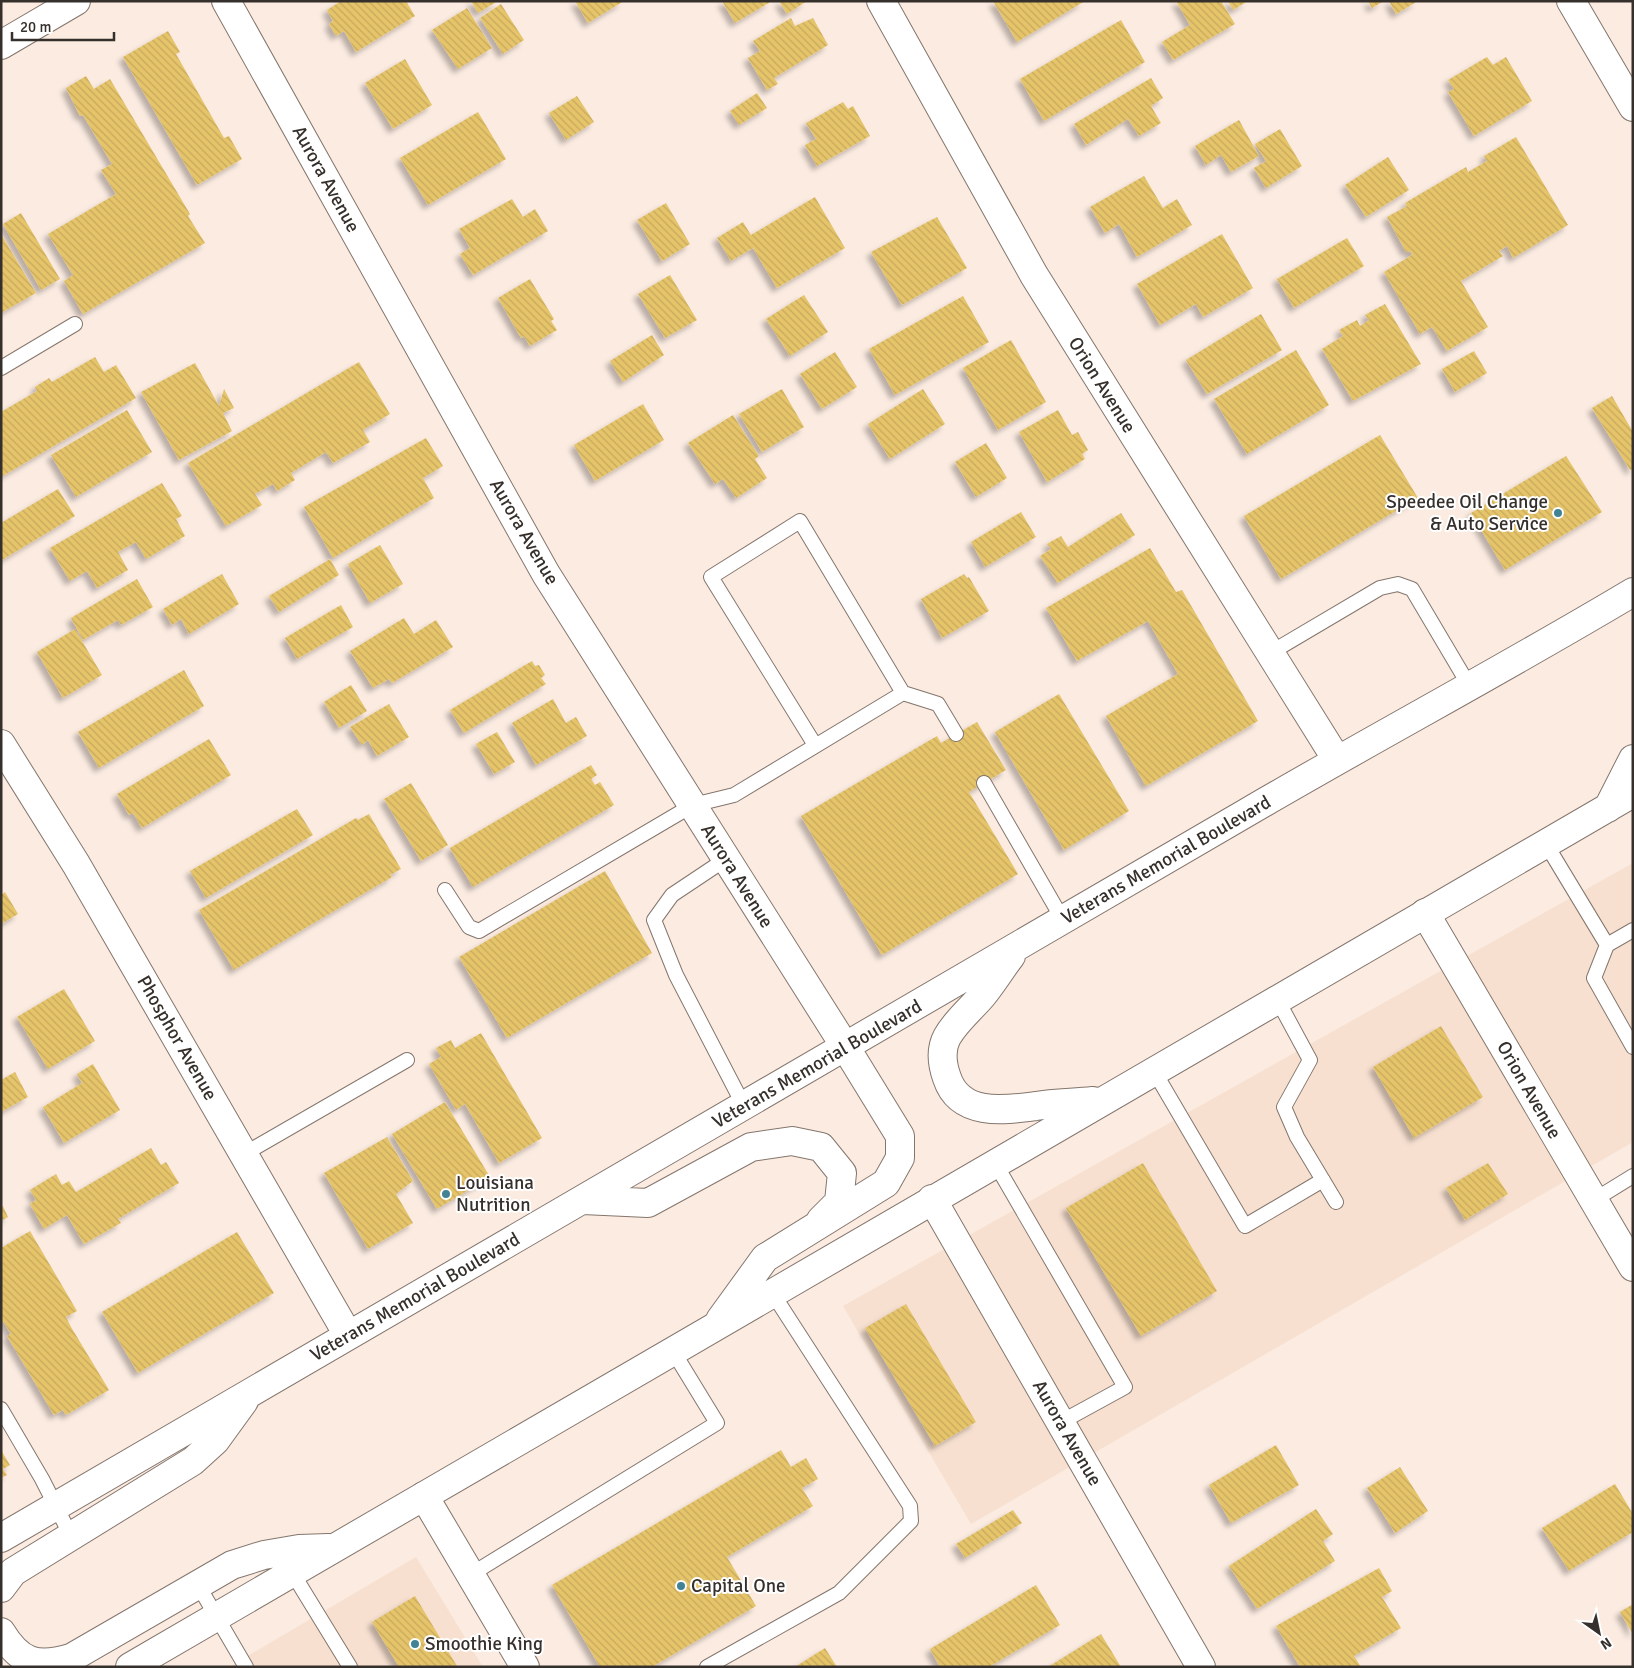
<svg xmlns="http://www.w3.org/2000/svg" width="1634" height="1668" viewBox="0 0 1634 1668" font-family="Signika,sans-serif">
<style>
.built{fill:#f7e0d0}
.building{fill:url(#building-back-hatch);filter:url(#shadow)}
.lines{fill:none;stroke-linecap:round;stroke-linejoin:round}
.service-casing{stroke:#84766d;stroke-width:16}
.minor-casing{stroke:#84766d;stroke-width:30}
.secondary-casing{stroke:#84766d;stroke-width:30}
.primary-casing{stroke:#84766d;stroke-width:30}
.service{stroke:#fff;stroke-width:14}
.minor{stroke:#fff;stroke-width:28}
.secondary{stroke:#fff;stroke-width:28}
.primary{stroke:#fff;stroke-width:28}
.poi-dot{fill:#418394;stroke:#fff;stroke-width:2}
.labels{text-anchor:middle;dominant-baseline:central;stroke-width:4;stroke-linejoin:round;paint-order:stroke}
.street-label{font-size:19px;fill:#36302c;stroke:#fff}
.poi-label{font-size:19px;fill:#36302c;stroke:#fff;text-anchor:start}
</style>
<defs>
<pattern id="building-back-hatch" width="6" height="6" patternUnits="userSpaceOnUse" patternTransform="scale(1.25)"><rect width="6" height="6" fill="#e6c46b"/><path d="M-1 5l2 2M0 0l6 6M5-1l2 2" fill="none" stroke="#c6a95d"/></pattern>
<filter id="shadow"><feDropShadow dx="-4.5" dy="4.5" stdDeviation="2.5" flood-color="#0004"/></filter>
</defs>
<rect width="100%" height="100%" fill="#fbebe1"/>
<path class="built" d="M1633 863V1142L971 1524 843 1306Z
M416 1557 483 1667H229Z"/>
<path class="building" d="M341 1H406L415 16 356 52 344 31 336 36 329 24 333 21 327 10Z
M471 1H498L478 13Z
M575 1H624L588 23Z
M722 1H772L735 23Z
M779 1H807L787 14Z
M993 1H1085L1017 42Z
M1176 1H1221L1235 24 1173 60 1162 42 1190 25Z
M1228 1H1248L1233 10Z
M1368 1H1384L1372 8Z
M1389 1H1418L1396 14Z
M501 4 524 40 503 54 480 18Z
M467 8 492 48 458 69 432 30Z
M791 18 795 26 813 18 828 45 774 78 778 84 767 90 748 58 760 51 753 41Z
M1121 20 1145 62 1044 121 1020 79Z
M168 31 180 52 176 54 224 138 229 136 242 159 197 185 123 57Z
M1487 57 1493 65 1506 57 1532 101 1474 136 1448 92 1454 89 1448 80Z
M405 59 432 105 393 129 365 83Z
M86 76 94 89 110 79 190 214 188 216 205 243 83 314 64 281 73 275 48 234 116 194 101 170 112 164 83 115 80 116 66 88Z
M1151 78 1163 98 1151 106 1161 123 1139 136 1128 119 1086 145 1074 124Z
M757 93 767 108 739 125 730 111Z
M577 96 594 122 566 140 549 113Z
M843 102 848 109 853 106 870 136 817 166 805 145 816 139 806 123Z
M478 112 506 159 428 205 400 158Z
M1239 120 1259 156 1231 172 1221 155 1206 165 1195 146Z
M1280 129 1302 166 1266 188 1254 168 1266 161 1255 144Z
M1516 137 1568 225 1513 258 1507 246 1499 251 1503 256 1461 281 1488 327 1447 351 1432 327 1420 334 1384 272 1412 255 1410 251 1406 252 1387 217 1407 206 1405 203 1466 167 1468 172 1487 161 1484 156Z
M1388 157 1409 190 1366 217 1345 185Z
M1144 176 1163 208 1177 199 1192 225 1137 257 1119 224 1105 233 1090 207Z
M815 197 845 248 777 288 753 248 731 261 717 238 743 222 751 235Z
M512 199 523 217 535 209 548 231 473 275 460 254 470 248 459 229Z
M666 203 690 244 662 261 637 220Z
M21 213 60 279 41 290 3 224Z
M937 217 967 268 902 305 871 252Z
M1 234 36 293 1 313Z
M1222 234 1253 288 1203 317 1196 304 1160 325 1137 284Z
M1347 238 1364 266 1294 308 1277 279Z
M670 275 697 320 665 338 638 294Z
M530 279 554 319 551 321 557 330 530 346 524 336 521 338 498 298Z
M804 295 828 332 790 356 766 319Z
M963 296 989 342 895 395 869 349Z
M1385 304 1421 364 1353 401 1322 349 1343 336 1339 330 1357 320 1360 326 1369 320 1365 315Z
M1261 314 1282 350 1207 394 1186 360Z
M652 335 664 355 623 382 610 361Z
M1011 340 1046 402 998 430 963 368Z
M1296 350 1329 405 1247 454 1214 399Z
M1474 351 1487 373 1455 392 1442 369Z
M835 352 857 387 822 409 800 374Z
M95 357 104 372 116 365 136 398 1 477V412L37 391 35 387 49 378 52 382Z
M359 362 390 414 363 430 370 442 333 463 326 452 291 473 295 480 277 491 273 484 255 494 262 505 226 526 188 463Z
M195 363 219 406 224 389 234 408 223 413 232 431 179 460 141 392Z
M782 389 804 427 762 452 739 414Z
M923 389 945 424 890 459 868 424Z
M1612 396 1633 432V469L1630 470 1592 408Z
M643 404 664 440 595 481 574 445Z
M127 410 152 452 76 497 51 455Z
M1058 410 1072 435 1078 432 1088 450 1082 454 1085 459 1047 482 1019 432Z
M733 415 759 456 755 459 767 478 736 498 723 479 715 484 688 443Z
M1380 435 1418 498 1281 579 1244 516Z
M426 438 443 466 423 478 434 498 333 558 304 507Z
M986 443 1007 478 976 497 955 462Z
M1566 456 1602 512 1505 570 1471 513Z
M162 483 182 516 176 519 185 536 146 559 136 542 118 552 128 570 97 588 87 571 70 581 50 548Z
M58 489 75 516 2 560 1 523Z
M1021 512 1036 537 985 567 971 542Z
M1121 513 1135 535 1058 583 1040 556 1051 549 1047 544 1061 536 1068 547Z
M380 545 403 584 370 603 348 564Z
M1150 548 1176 592 1182 590 1258 721 1146 786 1106 716 1178 674 1148 621 1077 661 1046 608Z
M330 559 339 575 279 612 269 596Z
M222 574 239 604 189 634 181 619 172 625 163 609Z
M964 574 967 578 969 577 989 611 942 638 921 599Z
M137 579 153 607 121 625 118 620 83 640 71 618Z
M341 605 353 627 297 659 285 638Z
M404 618 414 634 436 620 453 647 392 683 389 679 373 688 350 651Z
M75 629 102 675 63 698 37 652Z
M532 661 535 666 539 665 545 675 541 678 546 684 464 733 450 710Z
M184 670 204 706 99 768 78 732Z
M351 685 367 711 339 728 324 702Z
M1059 694 1129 811 1064 850 995 732Z
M553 699 566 723 576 717 587 736 536 765 512 723Z
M389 704 409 737 377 756 368 740 362 745 350 727Z
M977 722 1006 770 969 792 1018 874 882 955 801 816 937 736 941 743Z
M497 732 515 762 494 774 476 744Z
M209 739 231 775 142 828 133 813 129 815 117 794Z
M591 765 597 775 591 779 595 785 600 782 614 805 473 887 450 848Z
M411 783 448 845 421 861 384 799Z
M297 809 313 835 206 898 190 871Z
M369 814 401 869 390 875 392 877 234 970 199 910 356 818 358 820Z
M605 871 652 953 507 1038 459 957Z
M5 892 18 914 1 924V895Z
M64 989 95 1041 48 1069 17 1017Z
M1441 1026 1483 1097 1414 1138 1373 1067Z
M481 1033 542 1138 499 1163 465 1104 456 1110 429 1064 441 1057 436 1048 451 1040 455 1048Z
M93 1064 120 1110 64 1143 43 1107 82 1083 77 1074Z
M15 1072 28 1097 1 1112V1080Z
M445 1102 490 1177 437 1209 392 1134Z
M387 1137 413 1181 396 1194 413 1223 368 1249 324 1173Z
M151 1148 161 1165 166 1162 179 1183 118 1219 121 1223 84 1244 67 1215 44 1229 30 1204 36 1200 30 1190 56 1174 62 1185 69 1181 76 1192Z
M1143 1163 1217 1291 1141 1336 1066 1208Z
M1488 1163 1508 1194 1465 1220 1446 1188Z
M3 1206 8 1217 1 1221V1207Z
M30 1231 77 1311 66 1317 71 1327 109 1390 66 1415 63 1410 54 1415 7 1336 11 1334 1 1318V1248Z
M237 1232 274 1293 138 1373 102 1312Z
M906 1304 976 1422 935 1446 865 1328Z
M1276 1445 1299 1485 1231 1523 1209 1485Z
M1 1450 10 1465 3 1469 7 1475 1 1478Z
M781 1450 791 1467 806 1458 818 1479 802 1488 813 1506 727 1557 756 1606 652 1667H600L552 1585Z
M1400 1467 1428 1511 1395 1533 1367 1488Z
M1615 1484 1633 1514V1532L1569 1571 1542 1528Z
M1316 1509 1333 1534 1323 1541 1335 1561 1257 1609 1229 1566Z
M1013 1510 1022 1523 965 1558 956 1544Z
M1379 1568 1392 1591 1382 1597 1401 1628 1354 1656 1361 1667H1300L1276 1626Z
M1036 1585 1060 1625 989 1667H940L930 1649Z
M415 1596 457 1666 456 1667H399L372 1622Z
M1633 1604V1634L1620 1612Z
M1101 1634 1121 1667H1048Z
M825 1648 837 1667H795Z"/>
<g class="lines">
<defs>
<path id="service" d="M1 368 75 324
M1270 653 1380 588 1398 584 1412 589 1470 687
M903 693 938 704 956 734
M984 783 1063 920
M1546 844 1607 945 1633 930
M726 859 672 895 654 920 676 975 744 1106
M445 890 469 927 479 931 693 805 734 795 903 693 800 521 711 577 815 745
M1607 945 1594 978 1633 1047
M1277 999 1310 1060 1284 1107 1297 1137 1336 1202
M1154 1071 1245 1226 1323 1180
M244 1154 407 1060
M995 1163 1125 1387 1061 1422
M1594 1200 1633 1176
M1 1409 42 1479 71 1536
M290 1569 350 1667
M470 1575 717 1423 673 1351
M198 1585 246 1667
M707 1667 839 1593 911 1521 910 1506 773 1294"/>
<path id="minor" d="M226 1 546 574 846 1048
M881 1 1034 275 1337 760
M1 45 76 1
M1 744 76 864 348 1335
M1425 913 1633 1267
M932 1199 1201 1667
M424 1496 525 1667"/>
<path id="secondary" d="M1571 1 1633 107"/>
<path id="primary" d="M1608 808 1633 759
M1011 956C1001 969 992 984 982 996 970 1010 956 1021 947 1037 940 1050 942 1064 947 1078 960 1117 1005 1110 1036 1106 1055 1103 1074 1103 1093 1101
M583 1200 648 1203 751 1147 792 1141 821 1147 842 1173 839 1202 821 1220
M720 1320 765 1258 886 1183 900 1158V1136L846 1048
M1 1538C417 1297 832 1055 1246 813 1374 738 1506 668 1633 592
M1 1588 13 1572 193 1461 215 1441 244 1401
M1 1632C20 1663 37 1668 71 1658L232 1565 264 1555 299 1549 329 1548
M130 1667 1633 793"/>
</defs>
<use href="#service" class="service-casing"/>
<use href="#minor" class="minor-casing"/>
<use href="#secondary" class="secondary-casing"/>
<use href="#primary" class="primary-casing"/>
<use href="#service" class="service"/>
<use href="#minor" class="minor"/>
<use href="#secondary" class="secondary"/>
<use href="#primary" class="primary"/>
</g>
<g class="poi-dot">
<circle cx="1558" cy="513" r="5"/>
<circle cx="446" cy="1194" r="5"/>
<circle cx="681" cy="1586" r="5"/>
<circle cx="415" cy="1644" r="5"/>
</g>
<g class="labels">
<g class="street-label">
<text transform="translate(326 179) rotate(61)">Aurora Avenue</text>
<text transform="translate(1102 385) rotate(58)">Orion Avenue</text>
<text transform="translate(524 532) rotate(60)">Aurora Avenue</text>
<text transform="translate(1166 860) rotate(-30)">Veterans Memorial Boulevard</text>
<text transform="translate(737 876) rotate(58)">Aurora Avenue</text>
<text transform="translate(177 1038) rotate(60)">Phosphor Avenue</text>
<text transform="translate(817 1064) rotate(-30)">Veterans Memorial Boulevard</text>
<text transform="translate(1529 1090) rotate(60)">Orion Avenue</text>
<text transform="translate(415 1297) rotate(-30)">Veterans Memorial Boulevard</text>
<text transform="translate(1067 1433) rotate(60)">Aurora Avenue</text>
</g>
<g class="poi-label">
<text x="1548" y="502" text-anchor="end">Speedee Oil Change<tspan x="1548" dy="22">&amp; Auto Service</tspan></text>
<text x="456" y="1183">Louisiana<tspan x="456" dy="22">Nutrition</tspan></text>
<text x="691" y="1586">Capital One</text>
<text x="425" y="1644">Smoothie King</text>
</g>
</g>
<rect width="1634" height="1668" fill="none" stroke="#36302c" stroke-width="5"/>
<g transform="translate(1599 1633) rotate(147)" stroke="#ffffff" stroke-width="4" paint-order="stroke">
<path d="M0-4L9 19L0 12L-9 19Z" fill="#36302c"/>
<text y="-8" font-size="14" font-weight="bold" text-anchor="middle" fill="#36302c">N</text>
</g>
<path d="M12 32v8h102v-8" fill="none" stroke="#36302c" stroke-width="2.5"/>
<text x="20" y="32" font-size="15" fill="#36302c" stroke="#ffffff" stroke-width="4" paint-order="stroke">20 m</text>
</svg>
